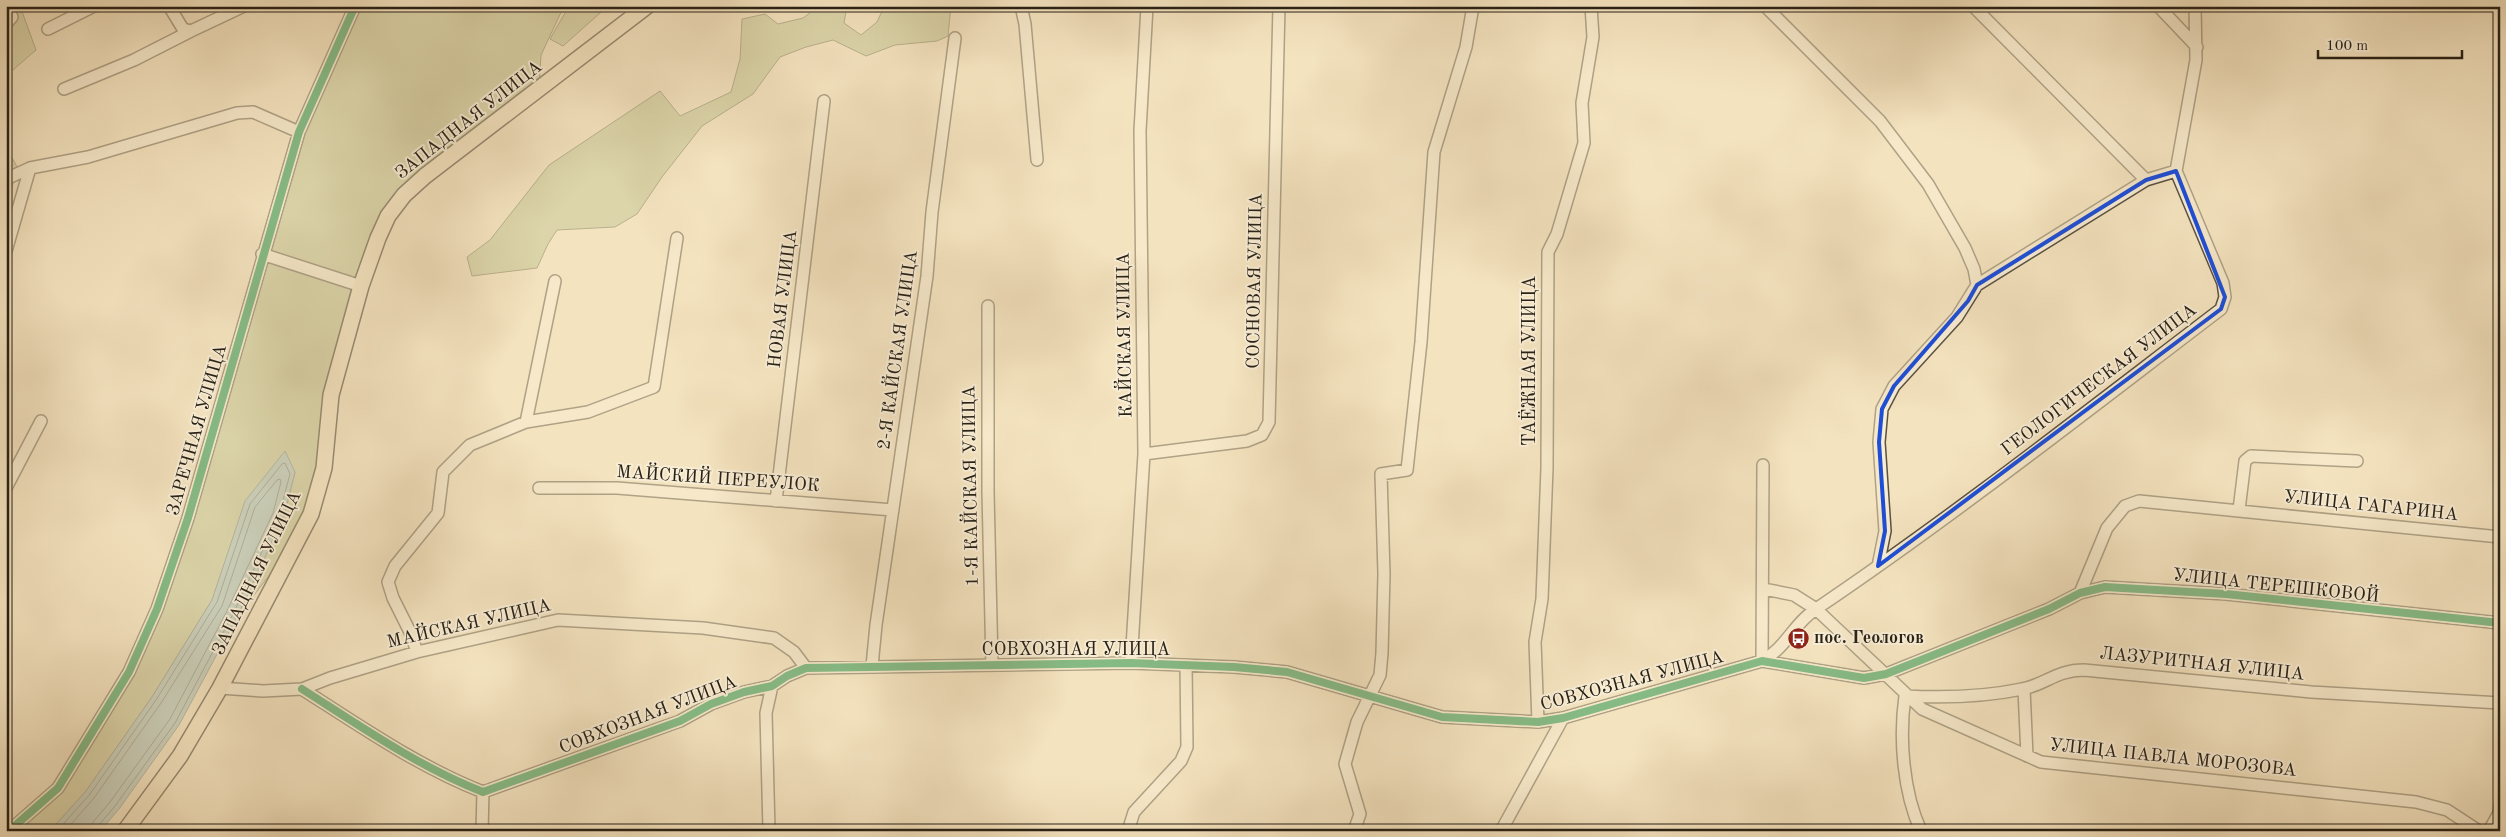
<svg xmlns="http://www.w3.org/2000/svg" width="2506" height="837" viewBox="0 0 2506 837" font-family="'Old Standard TT',serif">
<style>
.green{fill:#bec390;stroke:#737253}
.water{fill:#9ebdba;stroke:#6f7f78}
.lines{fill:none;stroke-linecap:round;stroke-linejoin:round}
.shore{stroke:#636f68;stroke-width:1}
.minor-casing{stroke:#5b5240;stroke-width:14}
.major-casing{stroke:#282116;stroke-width:18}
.minor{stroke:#f8edd5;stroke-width:11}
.major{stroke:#f4e3bf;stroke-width:15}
.cycleway-casing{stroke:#f8edd5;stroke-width:11}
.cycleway{stroke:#00873e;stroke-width:8}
.marked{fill:none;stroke:#1d4ed8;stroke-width:4;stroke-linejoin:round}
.labels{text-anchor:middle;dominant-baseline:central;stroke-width:4;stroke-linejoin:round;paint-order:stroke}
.street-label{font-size:18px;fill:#282116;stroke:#f8edd5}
.poi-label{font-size:18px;font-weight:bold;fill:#282116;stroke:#f8edd5;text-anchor:start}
</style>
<rect width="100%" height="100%" fill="#f4e3bf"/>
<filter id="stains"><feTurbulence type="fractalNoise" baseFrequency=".004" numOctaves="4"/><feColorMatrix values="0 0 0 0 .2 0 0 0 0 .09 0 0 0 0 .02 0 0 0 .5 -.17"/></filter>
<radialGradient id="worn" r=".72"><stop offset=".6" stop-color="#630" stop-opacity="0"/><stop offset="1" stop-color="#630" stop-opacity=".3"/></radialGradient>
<path class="green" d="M6 6H20L36 50 6 76Z
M355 6H564L541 55 539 88 388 216 330 417 299 537 237 617 284 516 295 472 246 501 212 600 152 697 86 791 50 831H9L58 788 129 672 157 609 299 132Z
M569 6H608L563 46 550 39Z
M819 6H847L844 23 861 35 877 22 883 9 896 6H951L948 36 937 41 895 45 866 56 833 40 806 47 780 57 753 94 702 126 662 177 637 214 615 227 557 230 548 244 537 268 472 276 467 257 490 240 549 165 660 91 680 116 731 92 740 59 742 19 765 14 778 24 803 18Z
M6 146 17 167 6 212Z"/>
<path class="water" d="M285 451 295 472 284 516 237 617 179 725 119 809 100 831H50L86 791 152 697 212 600 245 501Z"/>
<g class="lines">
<path class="shore" d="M57 831 90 794 156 700 217 602 250 504 282 464 285 463 290 474 279 515 233 614 175 723 115 806 98 826 96 831
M65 831 94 798 161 703 222 606 255 507 277 480 280 479 281 482 273 513 227 611 170 719 110 802 93 822 90 831"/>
<defs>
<path id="minor" d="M169 6 183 29 191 31 244 6
M1021 6 1025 24 1037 160
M1765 6 1880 121 1928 184 1965 248 1974 269 1977 285 1957 317 1894 386 1882 409 1879 442 1885 531 1878 566
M1973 6 2146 180
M2158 6 2197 47
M6 24 12 17
M48 29 94 6
M64 89 134 60 191 31
M2176 171 2196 60 2195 6
M6 179 30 168 88 157 237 113 253 112 299 132
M6 251 30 168
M262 254 361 286
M1977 285 2146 180 2176 171
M988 306V492L992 665
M526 422 555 281
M1144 454 1247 441 1262 435 1269 422 1279 6
M6 488 41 421
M539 488H617L893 510
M776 501 824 101
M2239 510 2245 461 2251 456 2357 461
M1764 589 1794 595 1816 609 1922 709 2041 762 2416 802 2447 810 2479 831
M2080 593 2107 528 2125 506 2139 501 2500 537
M417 652 410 632 393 598 388 582 395 566 438 513 443 472 470 445 526 422 588 412 654 387 677 238
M1762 661C1787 647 1793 624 1816 609 1955 515 2087 411 2221 309L2225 297 2223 283 2176 171
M1762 661 1763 465
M1131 663 1144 454 1140 131 1147 6
M872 666 876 625 927 276 932 212 955 38
M220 688 263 691 302 689 330 678 417 652 558 620 703 628 774 638 794 652 806 668
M302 689C360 726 419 767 483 792L680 721 711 704 744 692 772 686 787 676 806 668 1131 663 1234 667 1287 672 1442 717 1538 722 1563 718 1762 661 1864 678 1886 674 2049 609 2080 593 2105 587 2226 594 2500 623
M2024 689 2027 756
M1538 722 1535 642 1542 599 1547 468 1548 252 1557 234 1584 143 1582 103 1593 37 1591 6
M9 831 58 788 129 672 157 609 188 518 299 132 355 6
M482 831 483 792
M769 831 766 713 772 686
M1128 831 1134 812 1181 761 1187 747 1186 665
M1354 831 1360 814 1345 764 1357 722 1380 675 1382 653 1384 574 1381 474 1407 470 1421 342 1434 152 1466 47 1473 6
M1501 831 1563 718
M1921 831C1903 792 1899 738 1905 696 1944 698 1984 697 2022 689 2045 685 2056 670 2084 670L2311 692 2500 703
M2489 831 2499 813 2500 806"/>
<path id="major" d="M125 831 180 756 220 688 311 514 324 468 331 395 361 286 378 238 388 216 404 195 425 176 647 6"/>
</defs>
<use href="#minor" class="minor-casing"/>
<use href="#major" class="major-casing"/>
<use href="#minor" class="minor"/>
<use href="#major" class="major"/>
<defs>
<path id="cycleway" d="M302 689C360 726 419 767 483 792L680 721 711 704 744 692 772 686 787 676 806 668 1131 663 1234 667 1287 672 1442 717 1538 722 1563 718 1762 661 1864 678 1886 674 2049 609 2080 593 2105 587 2226 594 2500 623
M9 831 58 788 129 672 157 609 188 518 299 132 355 6"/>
</defs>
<use href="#cycleway" class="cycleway-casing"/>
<use href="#cycleway" class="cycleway"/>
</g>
<path d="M0 0H2506V837H0ZM2176 171 2225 297 2221 309 1878 566 1885 531 1879 442 1882 409 1894 386 1968 301 1977 285 2146 180Z" fill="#f4e3bf" fill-opacity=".55" fill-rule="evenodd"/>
<path class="marked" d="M2176 171 2225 297 2221 309 1878 566 1885 531 1879 442 1882 409 1894 386 1968 301 1977 285 2146 180Z"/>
<defs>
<symbol id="bus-disc" viewBox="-11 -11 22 22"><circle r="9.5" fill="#8f2418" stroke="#f8edd5"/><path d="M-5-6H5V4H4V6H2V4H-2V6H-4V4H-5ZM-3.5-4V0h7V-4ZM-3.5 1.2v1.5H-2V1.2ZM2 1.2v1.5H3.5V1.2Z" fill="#fff"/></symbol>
</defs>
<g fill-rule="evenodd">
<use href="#bus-disc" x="1786" y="626" width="25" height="25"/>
</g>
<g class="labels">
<g class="street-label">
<text transform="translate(469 120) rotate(-38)">ЗАПАДНАЯ УЛИЦА</text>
<text transform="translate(1255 281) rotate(-89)">СОСНОВАЯ УЛИЦА</text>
<text transform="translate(783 299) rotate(-83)">НОВАЯ УЛИЦА</text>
<text transform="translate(1125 335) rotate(-91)">КАЙСКАЯ УЛИЦА</text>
<text transform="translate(898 350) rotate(-82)">2-Я КАЙСКАЯ УЛИЦА</text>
<text transform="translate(1530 361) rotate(-90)">ТАЁЖНАЯ УЛИЦА</text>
<text transform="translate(2099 380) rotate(-37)">ГЕОЛОГИЧЕСКАЯ УЛИЦА</text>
<text transform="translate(197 430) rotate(-74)">ЗАРЕЧНАЯ УЛИЦА</text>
<text transform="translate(718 479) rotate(4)">МАЙСКИЙ ПЕРЕУЛОК</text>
<text transform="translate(971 486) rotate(-91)">1-Я КАЙСКАЯ УЛИЦА</text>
<text transform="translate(2371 506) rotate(6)">УЛИЦА ГАГАРИНА</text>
<text transform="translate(257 573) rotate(-64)">ЗАПАДНАЯ УЛИЦА</text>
<text transform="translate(2276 586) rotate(6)">УЛИЦА ТЕРЕШКОВОЙ</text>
<text transform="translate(469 624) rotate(-13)">МАЙСКАЯ УЛИЦА</text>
<text x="1076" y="650">СОВХОЗНАЯ УЛИЦА</text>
<text transform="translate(2202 664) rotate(6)">ЛАЗУРИТНАЯ УЛИЦА</text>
<text transform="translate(1632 681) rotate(-15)">СОВХОЗНАЯ УЛИЦА</text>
<text transform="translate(648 715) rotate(-21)">СОВХОЗНАЯ УЛИЦА</text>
<text transform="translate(2173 758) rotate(6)">УЛИЦА ПАВЛА МОРОЗОВА</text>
</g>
<g class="poi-label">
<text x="1814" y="638">пос. Геологов</text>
</g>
</g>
<rect width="2506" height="837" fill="none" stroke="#f4e3bf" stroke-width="25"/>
<rect x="8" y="8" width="2491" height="822" fill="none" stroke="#282116" stroke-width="2.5"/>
<rect x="12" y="12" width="2481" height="812" fill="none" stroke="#282116"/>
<path d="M2318 50v8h144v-8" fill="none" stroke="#282116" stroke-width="2.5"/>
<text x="2326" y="50" font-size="15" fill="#282116" stroke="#f8edd5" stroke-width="4" paint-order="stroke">100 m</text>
<rect width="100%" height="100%" filter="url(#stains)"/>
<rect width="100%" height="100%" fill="url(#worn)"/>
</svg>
